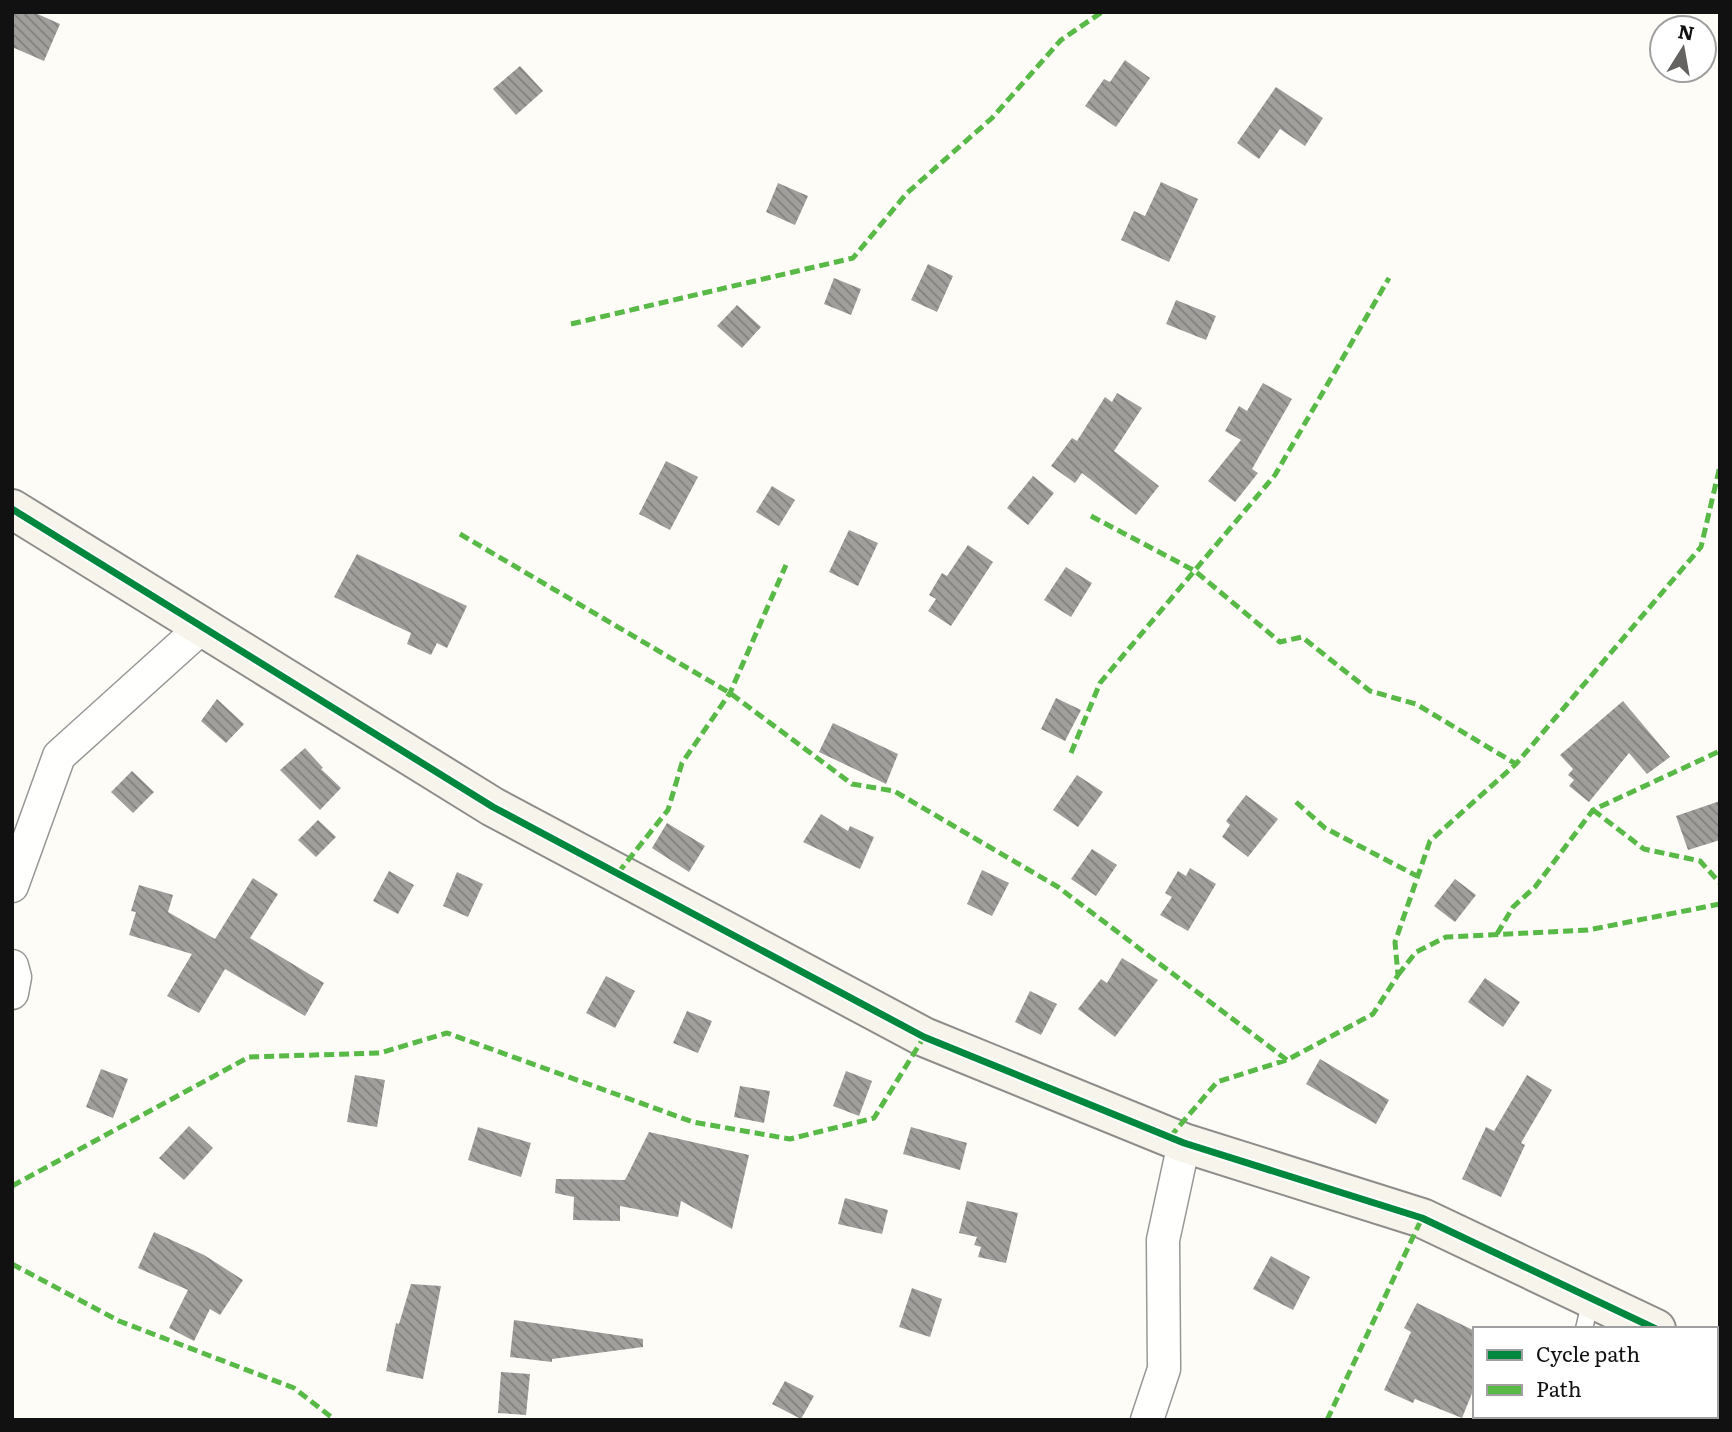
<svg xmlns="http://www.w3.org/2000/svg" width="1732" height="1432" viewBox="0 0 1732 1432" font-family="Literata,serif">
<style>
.building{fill:url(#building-back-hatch)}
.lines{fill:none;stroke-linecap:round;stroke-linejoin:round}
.lane-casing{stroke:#979795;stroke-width:19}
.street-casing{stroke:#979795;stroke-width:35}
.secondary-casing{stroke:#8e8d8b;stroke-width:42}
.lane{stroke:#fffffe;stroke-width:16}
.street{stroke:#fffffe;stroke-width:32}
.secondary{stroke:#f6f4eb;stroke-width:38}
.quiet{stroke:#58b947;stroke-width:5;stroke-dasharray:10 5;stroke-linecap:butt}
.cycleway-casing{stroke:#fff;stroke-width:11}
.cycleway{stroke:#00873e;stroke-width:7}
</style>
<defs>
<pattern id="building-back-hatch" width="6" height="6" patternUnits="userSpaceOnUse" patternTransform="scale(1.75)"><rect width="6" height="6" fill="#a19f9c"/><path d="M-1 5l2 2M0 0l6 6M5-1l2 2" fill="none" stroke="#82807e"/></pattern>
</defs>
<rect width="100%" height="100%" fill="#fdfcf7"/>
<path class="building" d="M12 12H33L60 24 44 61 12 47Z
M1125 60 1150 78 1116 127 1085 106 1104 79 1110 82Z
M520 66 543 91 516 115 493 89Z
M1276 87 1323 118 1305 146 1280 129 1259 159 1237 143Z
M1161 182 1198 199 1169 262 1121 240 1134 211 1145 216Z
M778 183 808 196 795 225 766 212Z
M928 264 953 276 937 312 911 300Z
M834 278 861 289 851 315 824 304Z
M1176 300 1216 316 1206 340 1166 324Z
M737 305 761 327 742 348 717 326Z
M1263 383 1292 399 1252 469 1258 473 1235 502 1208 481 1241 440 1225 431 1239 406 1247 411Z
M1117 393 1142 408 1114 451 1159 486 1136 515 1082 473 1075 483 1051 466 1072 438 1077 441 1105 397 1112 402Z
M666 461 698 477 670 530 639 514Z
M1033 476 1054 493 1028 525 1007 508Z
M772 486 795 500 779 526 756 512Z
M849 530 878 543 858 586 829 572Z
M968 545 993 562 951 626 928 611 936 599 929 595 942 573 947 576Z
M357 554 467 606 447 648 437 643 431 655 407 644 411 633 334 597Z
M1066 567 1092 583 1071 617 1044 600Z
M1056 698 1081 710 1065 741 1041 729Z
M217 699 244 724 226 743 201 721Z
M1623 701 1670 757 1647 774 1629 753 1589 802 1569 786 1574 780 1568 775 1573 769 1560 755Z
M833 723 898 754 886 784 819 752Z
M305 748 323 768 321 769 341 788 320 810 280 770Z
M132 771 154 792 133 813 111 792Z
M1077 775 1103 792 1078 827 1053 810Z
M1246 795 1278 819 1248 857 1222 837 1230 825 1226 821Z
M1720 801V840L1688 850 1676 816Z
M821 814 848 831 850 826 874 837 860 869 803 842Z
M318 820 336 837 316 857 298 840Z
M667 823 705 846 689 872 652 848Z
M1092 849 1117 865 1096 896 1071 879Z
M1190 868 1216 884 1188 931 1160 915 1172 897 1165 893 1178 871 1186 876Z
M982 870 1009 883 992 916 967 904Z
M389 871 414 885 398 914 373 901Z
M457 872 483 884 468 917 443 906Z
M253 878 278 894 250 938 324 983 305 1016 225 969 199 1013 167 996 192 954 129 935 136 912 131 911 139 885 173 895 168 912 215 939Z
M1455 879 1476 895 1455 922 1434 906Z
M1122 958 1158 980 1115 1037 1078 1009 1101 979 1107 983Z
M606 976 635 991 615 1028 586 1013Z
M1485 978 1520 1002 1503 1027 1468 1002Z
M1030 991 1057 1004 1041 1035 1015 1022Z
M687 1011 712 1021 698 1053 673 1043Z
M1320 1059 1389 1100 1376 1124 1306 1084Z
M101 1069 128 1079 113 1118 86 1107Z
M846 1071 872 1081 859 1116 833 1106Z
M355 1075 385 1080 377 1127 347 1122Z
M1527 1075 1552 1090 1521 1143 1525 1145 1501 1197 1462 1179 1486 1127 1494 1131Z
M740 1086 770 1091 764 1123 734 1117Z
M189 1126 213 1148 184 1180 159 1158Z
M478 1127 531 1143 521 1177 468 1160Z
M911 1127 967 1143 960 1170 903 1154Z
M649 1132 749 1155 732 1229 681 1201 678 1217 620 1206V1221L573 1220 574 1197 555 1193 556 1179 625 1180Z
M845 1198 888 1210 882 1234 838 1224Z
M967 1201 1018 1213 1006 1263 978 1257 981 1247 974 1245 977 1237 959 1233Z
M154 1232 204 1255 243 1280 220 1315 210 1309 194 1341 169 1328 188 1290 138 1268Z
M1271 1256 1310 1277 1293 1310 1253 1289Z
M411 1284 441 1286 423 1379 386 1371 396 1323 399 1324Z
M912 1288 942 1299 930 1337 899 1327Z
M1417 1303 1475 1331V1386L1462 1418 1415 1399 1413 1403 1384 1390 1411 1332 1404 1328Z
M514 1320 643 1339V1347L552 1359V1362L510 1357Z
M501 1372 530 1374 526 1415 498 1413Z
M785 1381 814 1396 801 1419 772 1404Z"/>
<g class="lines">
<defs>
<path id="lane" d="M1584 1329 1591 1299
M1560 1420 1561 1416"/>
<path id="street" d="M12 886 59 756 202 627
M12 966 15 977 12 993
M1147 1420 1164 1369 1163 1240 1184 1143"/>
<path id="secondary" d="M12 509 493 807 924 1037 1184 1143 1422 1218 1656 1329
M1716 1358 1720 1360"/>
</defs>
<use href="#lane" class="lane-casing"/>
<use href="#street" class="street-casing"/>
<use href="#secondary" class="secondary-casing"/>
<use href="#lane" class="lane"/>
<use href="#street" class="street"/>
<use href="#secondary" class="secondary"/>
<path class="quiet" d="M571 324 853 258 907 193 992 118 1061 40 1102 12
M1091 516 1195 571 1280 642 1302 637 1370 691 1416 704 1516 764
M460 534 730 693 852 784 894 791 1058 887 1287 1060
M1071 753 1100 683 1275 475 1389 278
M1296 802 1325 828 1417 876
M1593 810 1644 849 1700 861 1720 883
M618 873 668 810 682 763 730 693 786 565
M1497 934 1513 907 1535 887 1593 810 1720 751
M1398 975 1416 952 1446 937 1588 930 1720 904
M1170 1137 1217 1082 1287 1060 1373 1014 1398 975 1395 942 1430 841 1516 764 1701 547 1720 466
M12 1186 249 1057 380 1053 447 1033 693 1122 790 1139 874 1118 924 1037
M12 1264 119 1321 294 1388 335 1420
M1327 1420 1422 1218"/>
<defs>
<path id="cycleway" d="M12 509 493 807 924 1037 1184 1143 1422 1218 1656 1329"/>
</defs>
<use href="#cycleway" class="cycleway-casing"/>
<use href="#cycleway" class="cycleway"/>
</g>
<rect width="1732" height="1432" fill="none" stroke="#111111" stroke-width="28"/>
<rect x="1473" y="1327" width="245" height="91" fill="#ffffff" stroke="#a0a0a0" stroke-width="2"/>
<rect x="1487" y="1350" width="35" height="10" fill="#00873e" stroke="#a0a0a0" stroke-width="2"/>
<text x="1536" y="1362" font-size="21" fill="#111111">Cycle path</text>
<rect x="1487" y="1385" width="35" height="10" fill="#58b947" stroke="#a0a0a0" stroke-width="2"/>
<text x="1536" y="1397" font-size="21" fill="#111111">Path</text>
<g transform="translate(1683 49) rotate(11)"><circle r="33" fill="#ffffff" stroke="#a0a0a0" stroke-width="2"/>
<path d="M0-5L12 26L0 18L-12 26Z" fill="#646362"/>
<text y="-10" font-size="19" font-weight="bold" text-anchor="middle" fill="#111111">N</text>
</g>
</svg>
